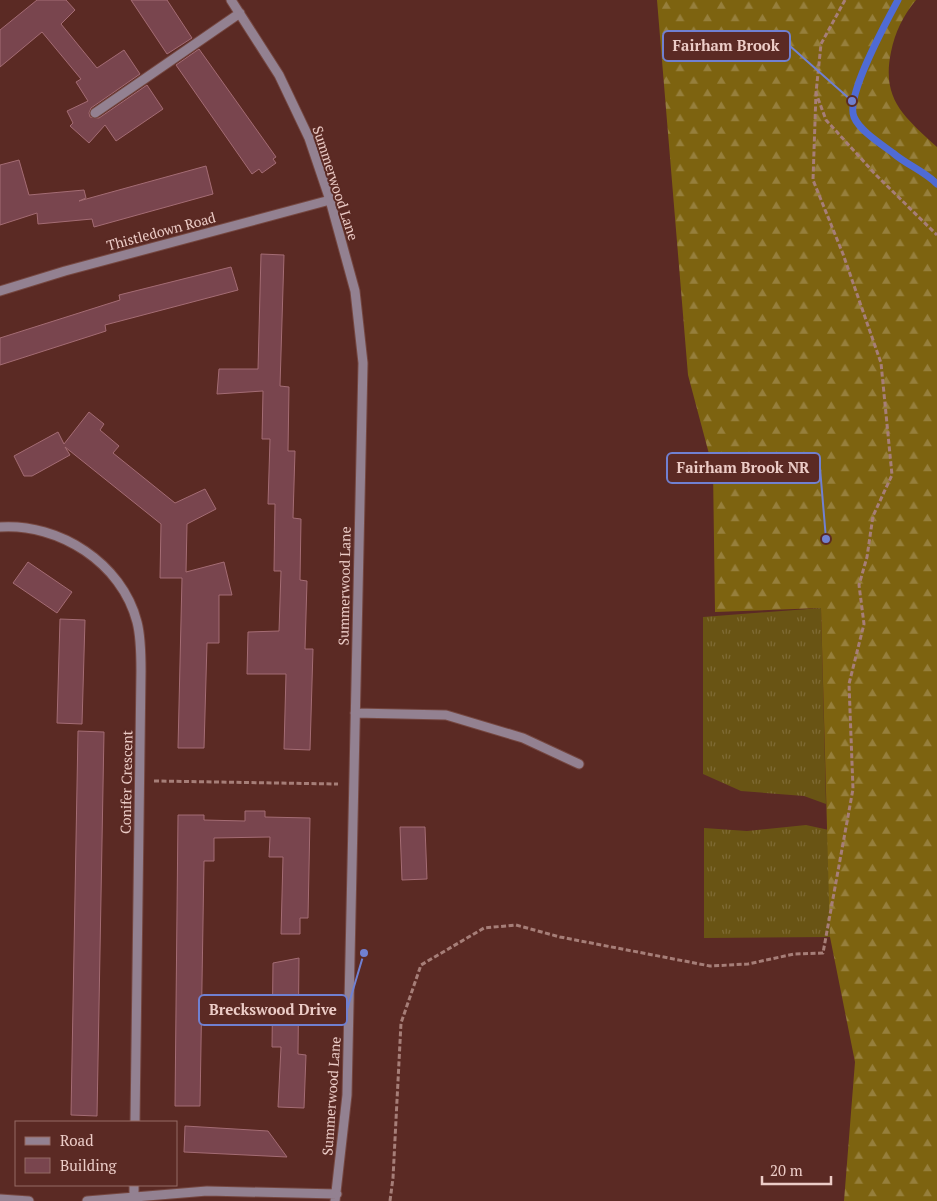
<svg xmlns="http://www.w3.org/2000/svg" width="937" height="1201" viewBox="0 0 937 1201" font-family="'PT Serif',serif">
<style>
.grass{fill:url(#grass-tufts)}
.forest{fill:url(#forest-firs)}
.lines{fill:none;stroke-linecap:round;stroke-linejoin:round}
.stream{stroke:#4f6bd5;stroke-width:7}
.building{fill:#79454e;stroke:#a46c74}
.minor-casing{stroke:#754741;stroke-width:11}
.path{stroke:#a67e78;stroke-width:3;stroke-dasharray:5 2.5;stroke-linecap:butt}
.minor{stroke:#938191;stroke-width:9}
.labels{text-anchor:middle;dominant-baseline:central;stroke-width:4;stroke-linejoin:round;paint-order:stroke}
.street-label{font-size:14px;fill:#ecccc7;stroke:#5b2a24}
.leader{fill:none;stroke:#7080d1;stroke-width:2}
.callout-dot{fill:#7080d1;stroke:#5b2a24;stroke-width:2}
.callout{fill:#5b2a24;stroke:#7080d1;stroke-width:2}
.callout-label{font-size:15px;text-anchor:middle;font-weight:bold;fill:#ecccc7}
</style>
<defs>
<pattern id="grass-tufts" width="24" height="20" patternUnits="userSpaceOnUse" patternTransform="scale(1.25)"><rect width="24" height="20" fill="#695414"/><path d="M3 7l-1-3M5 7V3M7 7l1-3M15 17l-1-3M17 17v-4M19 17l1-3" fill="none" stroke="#7f6b35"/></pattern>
<pattern id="forest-firs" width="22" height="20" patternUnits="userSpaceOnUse" patternTransform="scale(1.25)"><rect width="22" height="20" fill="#7d6310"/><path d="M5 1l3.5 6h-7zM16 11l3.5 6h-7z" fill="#967f3c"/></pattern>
</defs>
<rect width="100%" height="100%" fill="#5b2a24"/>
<path class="grass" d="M821 608 826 804 804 796 741 791 703 774V617Z
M806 825 829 830 830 937 704 938V828L747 831Z"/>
<path class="forest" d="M657 0H916C903 16 895 32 891 52 881 100 905 117 937 147V1201H844L855 1062 830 937 821 608 715 612 713 469 688 375Z"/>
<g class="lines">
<path class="stream" d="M898 0C887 21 845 96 854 117 860 131 881 144 893 153 907 165 924 171 937 184"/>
</g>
<path class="building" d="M37 0H66L75 10 61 24 97 68 124 50 140 74 91 108 89 113 90 117 99 118 147 85 163 109 116 141 105 125 89 143 70 126 73 123 67 111 88 101 76 82 81 79 42 32 0 67V30Z
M131 0H167L192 38 167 54Z
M199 49 276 157 273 159 276 163 262 173 259 169 252 174 176 65Z
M19 160 29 195 84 190 86 198 79 201 206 166 213 194 94 227 92 219 38 224 37 213 0 225V165Z
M261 254 284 255 280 386 289 387 288 451H295L293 518 301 519 300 580 307 581 305 649H313L310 750 284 749 286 674H247L248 632 279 631 281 571H274L275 504H268L270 439H262L263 391 217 394 219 369H258Z
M231 267 238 290 105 325 106 331 0 365V338L120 300 119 295Z
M89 412 104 424 100 430 119 446 113 453 175 503 205 489 216 509 187 524 186 572 224 562 232 595H219V643H207L204 748H178L182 578H160L161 524 65 447 70 455 32 476H24L14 456 58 432 64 444Z
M28 562 72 592 57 613 13 583Z
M60 619 85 620 82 724 57 723Z
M78 731 104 732 97 1116 71 1115Z
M245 811H265V817L310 818 308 918H300V934H281L283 857H269L270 837 214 838V861H204L200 1106H175L178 815H204V820L245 821Z
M400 827H425L427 879 402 880Z
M299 958 298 1054 306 1055 304 1108 278 1107 281 1047H272L273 963Z
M185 1126 268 1131 287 1157 184 1152Z"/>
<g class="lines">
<defs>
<path id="minor" d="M231 0 279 75 309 138 330 200 355 291 363 363 347 1095 335 1201
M95 113 240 13
M0 291 65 271 330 200
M0 527C59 523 122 563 137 622 141 637 141 655 141 671L135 1122
M355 713 446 715 523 738 579 764
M134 1197V1185
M0 1199 29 1201
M87 1201 207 1191 337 1194"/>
</defs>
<use href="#minor" class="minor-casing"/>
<path class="path" d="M845 0 821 44 816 93 826 120 876 175 937 235
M154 781 338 784
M390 1201 393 1178 401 1023 421 965 484 928 516 925 560 937 710 966 748 964 794 954 823 953 853 789 849 684 864 624 859 585 867 557 873 516 892 475 881 363 843 254 813 180 816 93"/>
<use href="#minor" class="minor"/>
</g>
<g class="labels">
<g class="street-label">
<text transform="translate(336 183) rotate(72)">Summerwood Lane</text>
<text transform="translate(161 231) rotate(-15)">Thistledown Road</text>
<text transform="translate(344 586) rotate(-89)">Summerwood Lane</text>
<text transform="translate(126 782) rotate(-89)">Conifer Crescent</text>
<text transform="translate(331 1096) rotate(-86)">Summerwood Lane</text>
</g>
</g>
<path class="leader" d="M852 101L790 46M826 539L820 468M364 953L347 1010"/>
<g class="callout-dot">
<circle cx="852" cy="101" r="5"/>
<circle cx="826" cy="539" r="5"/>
<circle cx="364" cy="953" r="5"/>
</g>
<g class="callout">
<rect x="663" y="31" width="127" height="30" rx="5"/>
<rect x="667" y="453" width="153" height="30" rx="5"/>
<rect x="199" y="995" width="148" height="30" rx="5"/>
</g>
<g class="callout-label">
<text x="726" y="51">Fairham Brook</text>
<text x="743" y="473">Fairham Brook NR</text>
<text x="273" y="1015">Breckswood Drive</text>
</g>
<rect x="15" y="1121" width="162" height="65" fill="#5b2a24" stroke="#956b65"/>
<rect x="25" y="1137" width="25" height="8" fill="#938191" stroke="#956b65"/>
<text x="60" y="1146" font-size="15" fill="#ecccc7">Road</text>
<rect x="25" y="1158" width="25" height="15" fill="#79454e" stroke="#956b65"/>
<text x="60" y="1171" font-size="15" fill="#ecccc7">Building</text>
<path d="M762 1176v8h69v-8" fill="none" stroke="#ecccc7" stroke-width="2.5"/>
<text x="770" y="1176" font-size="15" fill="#ecccc7" stroke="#5b2a24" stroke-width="4" paint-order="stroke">20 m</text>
</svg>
